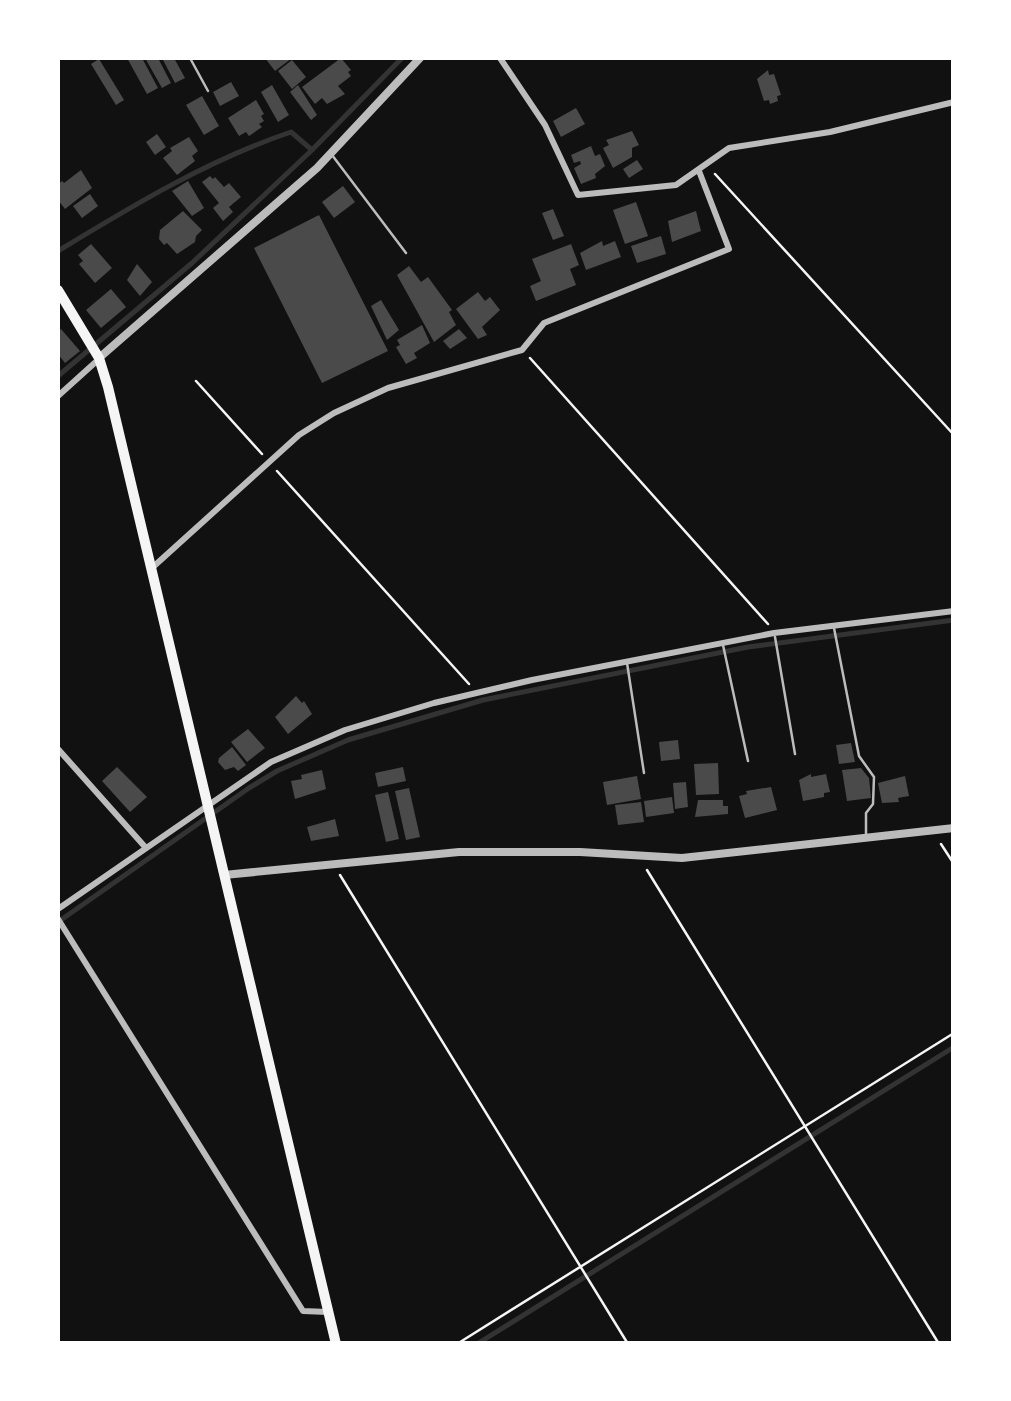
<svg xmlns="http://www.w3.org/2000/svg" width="1011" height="1401" viewBox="0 0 1011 1401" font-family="'Alegreya Sans',sans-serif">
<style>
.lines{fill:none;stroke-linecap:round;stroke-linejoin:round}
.stream{stroke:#333;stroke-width:5}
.building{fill:#4a4a4a}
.path{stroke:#f5f5f5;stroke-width:2.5}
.service{stroke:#bcbcbc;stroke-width:2.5}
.minor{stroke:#bcbcbc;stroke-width:6}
.tertiary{stroke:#bcbcbc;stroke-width:8}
.primary{stroke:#f5f5f5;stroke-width:10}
</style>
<rect width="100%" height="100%" fill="#111"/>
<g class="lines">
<path class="stream" d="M58 251C132 206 208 160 291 132L312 150
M58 376 192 263 312 150 402 58
M58 922 249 788 277 771 348 740 483 700 748 647 954 620
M477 1344 954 1047"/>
</g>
<path class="building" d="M127 58H142L158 88 147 94Z
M145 58H158L171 83 162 88Z
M162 58H174L185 78 175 83Z
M265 58H292L275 71Z
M341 58 351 70 348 72 351 76 338 86 345 94 327 104 322 98 315 104 302 87Z
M99 59 124 100 116 105 91 64Z
M292 60 306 77 292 89 278 71Z
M768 70 769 75 774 74 781 95 777 96 778 101 770 104 769 100 764 101 757 79Z
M231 82 239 96 220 106 213 92Z
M272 85 289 115 278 122 261 92Z
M298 85 317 115 311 120 290 92Z
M202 96 219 126 204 135 186 105Z
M256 100 264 114 261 116 264 121 259 124 262 127 249 136 246 132 239 136 228 118Z
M576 108 585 124 561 137 553 121Z
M632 131 639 145 632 148V157L613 168 603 148 609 145 606 140Z
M157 134 166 147 155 155 146 142Z
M189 137 198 151 192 156 195 161 177 175 163 158 172 151 170 148Z
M591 146 595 156 600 154 605 166 595 174 596 178 581 184 574 168 581 164 580 161 574 163 571 155Z
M637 160 643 169 629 178 623 169Z
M81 170 92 188 65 209 58 200V184L62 181 64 183Z
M210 176 213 179 215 177 224 187 229 183 241 197 229 207 233 212 223 221 213 208 219 203 202 182Z
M188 181 204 208 192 216 172 191Z
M343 186 355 202 334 218 322 202Z
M90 194 98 206 82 218 73 206Z
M636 202 648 236 625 244 613 210Z
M553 209 564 236 553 240 542 213Z
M183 211 202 230 196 236 195 242 177 254 167 243 164 245 159 239 160 230Z
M696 211 701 231 672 242 668 221Z
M319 215 388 351 322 383 254 248Z
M661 236 666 254 637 263 631 246Z
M602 241 603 246 615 241 621 257 586 270 580 253Z
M91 244 112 268 95 283 79 264 83 261 78 255Z
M571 244 579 265 570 269 576 285 536 301 530 286 541 281 532 259Z
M137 264 152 282 140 296 127 280Z
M409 266 421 282 428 277 452 310 449 312 456 325 434 342 397 275Z
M111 289 126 307 101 328 86 310Z
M478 292 485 301 490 297 500 310 482 327 487 335 478 339 456 309Z
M381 300 399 330 387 340 371 306Z
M422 325 430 343 414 353 417 358 406 364 396 347 400 345 397 340Z
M61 329 80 351 65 363 58 354V332Z
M459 329 467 338 450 349 443 341Z
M296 696 302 703 304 701 312 714 288 734 275 717Z
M248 729 265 748 247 762 231 742Z
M678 740 680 759 661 761 659 742Z
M851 743 855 762 839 764 836 745Z
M232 747 246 765 238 771 234 767 225 770 218 762 219 758Z
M718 763 719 794 696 795 694 764Z
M117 767 147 797 130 812 102 781Z
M403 767 406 781 378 787 375 773Z
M861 768 869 778 871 798 847 801 842 770Z
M322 770 326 789 295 799 291 781 302 779 301 775Z
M811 774V777L826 774 830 792 824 793V797L803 801 799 780Z
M637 776 641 799 607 805 603 782Z
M905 776 909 796 898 798 899 802 882 803 878 783Z
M686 782 688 807 675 809 673 783Z
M771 787 777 810 745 818 739 796 747 794 746 791Z
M409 788 420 837 406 840 395 791Z
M388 792 399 839 386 842 375 795Z
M672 797 674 813 646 817 644 801Z
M698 800H723V806H728V814L695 817Z
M641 802 644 822 618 825 615 805Z
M335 819 339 836 311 841 307 827Z"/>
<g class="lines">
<path class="path" d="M715 174 954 435
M530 358 768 624
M196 381 262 454
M277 471 469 684
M941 844 954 864
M647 870 939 1344
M340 875 628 1344
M457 1344 954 1033"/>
<path class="service" d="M190 58 208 91
M332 155 406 253
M834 628 859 756 874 777 873 804 866 813V835
M775 637 795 754
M723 645 748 761
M627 663 644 773"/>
<path class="minor" d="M500 58 545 125 578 195 676 185 729 148 830 132 954 102
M58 396 99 359
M153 567 299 435 334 413 388 388 522 350 544 323 729 249 699 171
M58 749 146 848
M58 909 271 762 345 730 434 703 532 680 774 633 954 611
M58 919 303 1311 328 1312"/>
<path class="tertiary" d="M99 358 317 168 420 58
M224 875 459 852H580L682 858 954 828"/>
<path class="primary" d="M58 290 99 358 108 387 336 1344"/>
</g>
<rect width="1011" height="1401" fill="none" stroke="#ffffff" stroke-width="120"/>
</svg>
